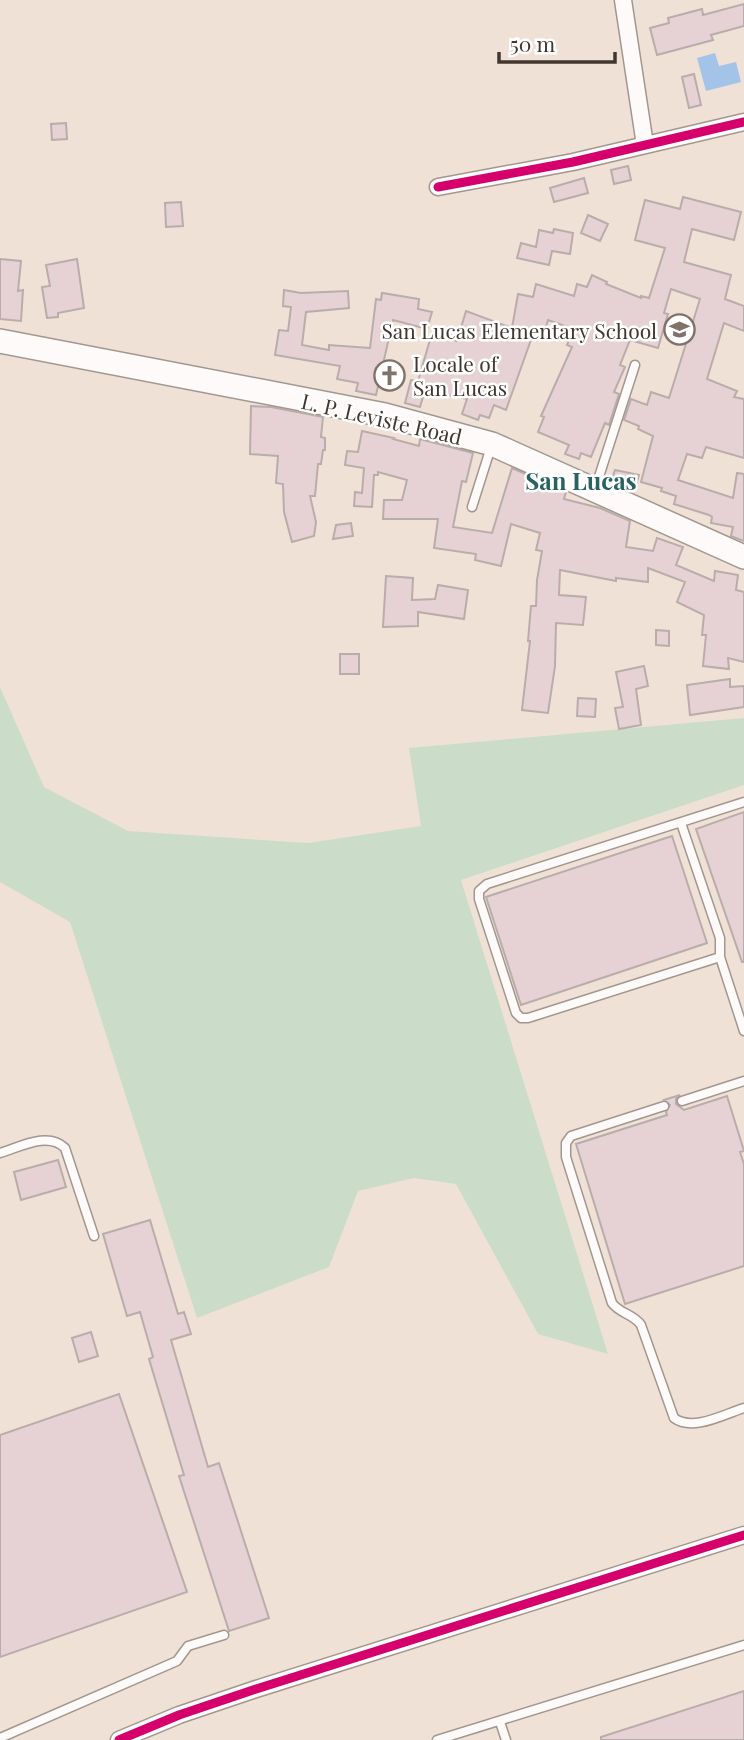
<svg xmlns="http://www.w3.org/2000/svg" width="744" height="1740" viewBox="0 0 744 1740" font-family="'Playfair Display',serif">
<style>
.green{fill:#cbddc8}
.water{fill:#a4c3e8}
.building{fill:#e6d2d5;stroke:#b8adab;stroke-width:2}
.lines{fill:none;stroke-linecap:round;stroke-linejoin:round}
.lane-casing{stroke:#a2978f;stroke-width:11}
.street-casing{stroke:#a2978f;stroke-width:19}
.secondary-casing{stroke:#a2978f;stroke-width:26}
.lane{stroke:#fdfaf9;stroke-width:8}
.street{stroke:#fdfaf9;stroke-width:16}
.secondary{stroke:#fdfaf9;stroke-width:23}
.cycleway-casing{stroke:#fff;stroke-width:13}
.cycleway{stroke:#d6006c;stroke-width:9}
.labels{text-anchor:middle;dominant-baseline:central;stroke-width:5;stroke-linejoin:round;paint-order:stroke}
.poi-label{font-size:21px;fill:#423730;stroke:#fff;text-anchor:end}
.street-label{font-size:21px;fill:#423730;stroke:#fff}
.quarter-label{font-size:24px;font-weight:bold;fill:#286262;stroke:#fff}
</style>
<rect width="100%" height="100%" fill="#f0e1d6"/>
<path class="green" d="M0 687 44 787 128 831 308 843 421 826 409 748 744 718V785L461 880 608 1354 538 1334 456 1184 414 1178 358 1191 329 1267 197 1318 70 922 0 882Z"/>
<path class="water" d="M715 53 719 66 736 62 741 82 706 91 697 58Z"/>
<path class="building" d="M744 4V26L711 35 713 40 657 55 650 28 669 23 668 18 702 9 703 15Z
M694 74 701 105 689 108 682 77Z
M66 123 67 139 52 140 51 124Z
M628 166 631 180 614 184 611 170Z
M584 178 588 193 554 202 550 188Z
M683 197 741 212 734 240 692 229 684 262 731 275 725 299 744 306V331L724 323 707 379 737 391 734 397 744 399V458L706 447 702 458 687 454 678 480 733 498 737 473 744 474V541L731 536 733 527 711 523 712 517 709 515 674 504 676 496 661 491 662 488 641 482 653 436 638 429 639 426 624 420 631 399 647 405 651 392 669 398 700 299 671 289 664 313 668 314 658 348 630 340 620 365 625 367 614 392 619 394 609 425 605 423 591 457 581 453 579 459 565 454 569 445 538 432 544 417 541 416 572 347 567 345 574 329 548 320 542 340 532 337 506 410 494 405 489 418 480 415 478 420 462 414 467 399 425 390 420 407 405 403 411 380 418 381 432 333 457 341 466 311 512 328 518 294 533 297 536 284 574 296 577 284 587 287 592 275 607 282 606 284 641 298V296L649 298 665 248 635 240 645 200 680 209Z
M181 202 183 226 166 227 165 203Z
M588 215 608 224 600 241 581 233Z
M554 229 573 233 570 254 552 251 549 265 517 258 521 243 536 247 539 230 553 233Z
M0 259 21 261 18 291 23 290 21 321 0 319Z
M77 259 84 308 58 313V317L47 318 42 287 50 286 46 265Z
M284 290 301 293 348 291 349 308 306 312 302 345 329 350V345L370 348 376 299 381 300 382 293 419 299 418 309 432 312 427 329 393 320 376 395 356 391 358 383 337 379 340 366 275 355 279 330 288 331 291 307 283 306Z
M251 406 271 407 323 417 321 437 325 438V450H323L321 464H318L315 496H310L316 522 314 536 292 542 284 512 283 484 276 483 278 456 250 454Z
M362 431 394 438 393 439 419 446 420 439 473 453 466 482 462 481 453 527 492 533 512 468 566 492 564 499 600 508 630 521 626 547 653 551 657 538 683 547 676 565 714 581 715 571 738 575 736 590 744 592V662L728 658 729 669 703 666 706 635H702L704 615 677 602 685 582 648 568V582L616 578V581L560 570 559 595 586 597 583 625 556 623 555 666 548 713 522 710 530 641H528L531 606H536L537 580 542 551 536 550 540 533 511 524 501 566 475 560 476 554 434 548 438 519H383L384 500H402L407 480 378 472V475H374L372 507 354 506 355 492 362 493 364 468 345 465 347 451 358 452Z
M615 470 639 475 634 491 611 482Z
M351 523 353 536 333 539 336 525Z
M386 576 413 578 412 600 435 599 438 585 468 590 464 619 418 612V626L383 627Z
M656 630 669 631V646L656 645Z
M340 654H359V674H340Z
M644 666 648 686 636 689 641 725 619 729 615 708 623 707 616 672Z
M730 679V687L744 686V707L690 715 687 685Z
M578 698 596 699 595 717 577 716Z
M744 812V962H742L696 829Z
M672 836 707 943 521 1005 486 897Z
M680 1095 676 1099V1104L684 1110 727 1096 744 1151 740 1152 744 1164V1266L625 1304 576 1144 667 1115 666 1112 670 1105 664 1100Z
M58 1160 66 1187 21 1200 14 1172Z
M150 1220 178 1314 184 1312 191 1334 171 1340 208 1467 219 1463 269 1618 229 1631 179 1476 184 1475 149 1359 153 1357 140 1312 127 1316 103 1234Z
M91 1332 98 1356 79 1362 72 1338Z
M119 1394 187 1592 0 1657V1435Z
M744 1691V1740H601V1737Z"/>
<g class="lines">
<defs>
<path id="lane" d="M595 489 635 365
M472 507 491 447
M681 823 720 938V957L744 1031
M720 957 528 1018H521L516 1013 479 899V891L487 884 744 802
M682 1101 744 1081
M664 1106 571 1136 566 1143V1157L612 1303C620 1314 634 1314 641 1325L674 1418C693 1432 724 1414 744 1408
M0 1153C20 1147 48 1131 65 1148L94 1236
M500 1722 506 1740
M0 1738 177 1661 188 1646 224 1635
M437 1740 744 1645"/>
<path id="street" d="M623 0 645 145
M438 187 573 162 744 122
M119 1740 179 1715 253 1690 744 1535"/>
<path id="secondary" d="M0 341 385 415 492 444 744 557"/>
</defs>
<use href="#lane" class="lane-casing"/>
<use href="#street" class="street-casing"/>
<use href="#secondary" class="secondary-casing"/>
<use href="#lane" class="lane"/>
<use href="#street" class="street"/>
<use href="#secondary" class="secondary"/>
<defs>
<path id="cycleway" d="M438 187 573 162 744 122
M119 1740 179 1715 253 1690 744 1535"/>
</defs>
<use href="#cycleway" class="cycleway-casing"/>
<use href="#cycleway" class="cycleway"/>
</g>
<defs>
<symbol id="school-ring" viewBox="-11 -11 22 22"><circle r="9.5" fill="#fff" stroke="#7f726a" stroke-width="1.5"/><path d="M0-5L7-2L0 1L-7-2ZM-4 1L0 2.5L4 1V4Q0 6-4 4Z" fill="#7f726a"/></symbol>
<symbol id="church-ring" viewBox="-11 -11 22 22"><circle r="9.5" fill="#fff" stroke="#7f726a" stroke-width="1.5"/><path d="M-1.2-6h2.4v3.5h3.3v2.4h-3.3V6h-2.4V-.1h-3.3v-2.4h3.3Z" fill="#7f726a"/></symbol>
</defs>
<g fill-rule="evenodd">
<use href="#school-ring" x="662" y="312" width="35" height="35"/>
<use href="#church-ring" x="372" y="358" width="35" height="35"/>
</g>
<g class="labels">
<g class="poi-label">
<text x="657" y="330">San Lucas Elementary School</text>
<text x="413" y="363" text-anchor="start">Locale of<tspan x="413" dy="24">San Lucas</tspan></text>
</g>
<g class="street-label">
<text transform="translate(382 418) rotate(13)">L. P. Leviste Road</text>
</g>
<g class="quarter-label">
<text x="581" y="480">San Lucas</text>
</g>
</g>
<path d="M499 52v10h116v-10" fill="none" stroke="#423730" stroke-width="3.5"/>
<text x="510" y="52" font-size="21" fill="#423730" stroke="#ffffff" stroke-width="5" paint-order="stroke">50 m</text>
</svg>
